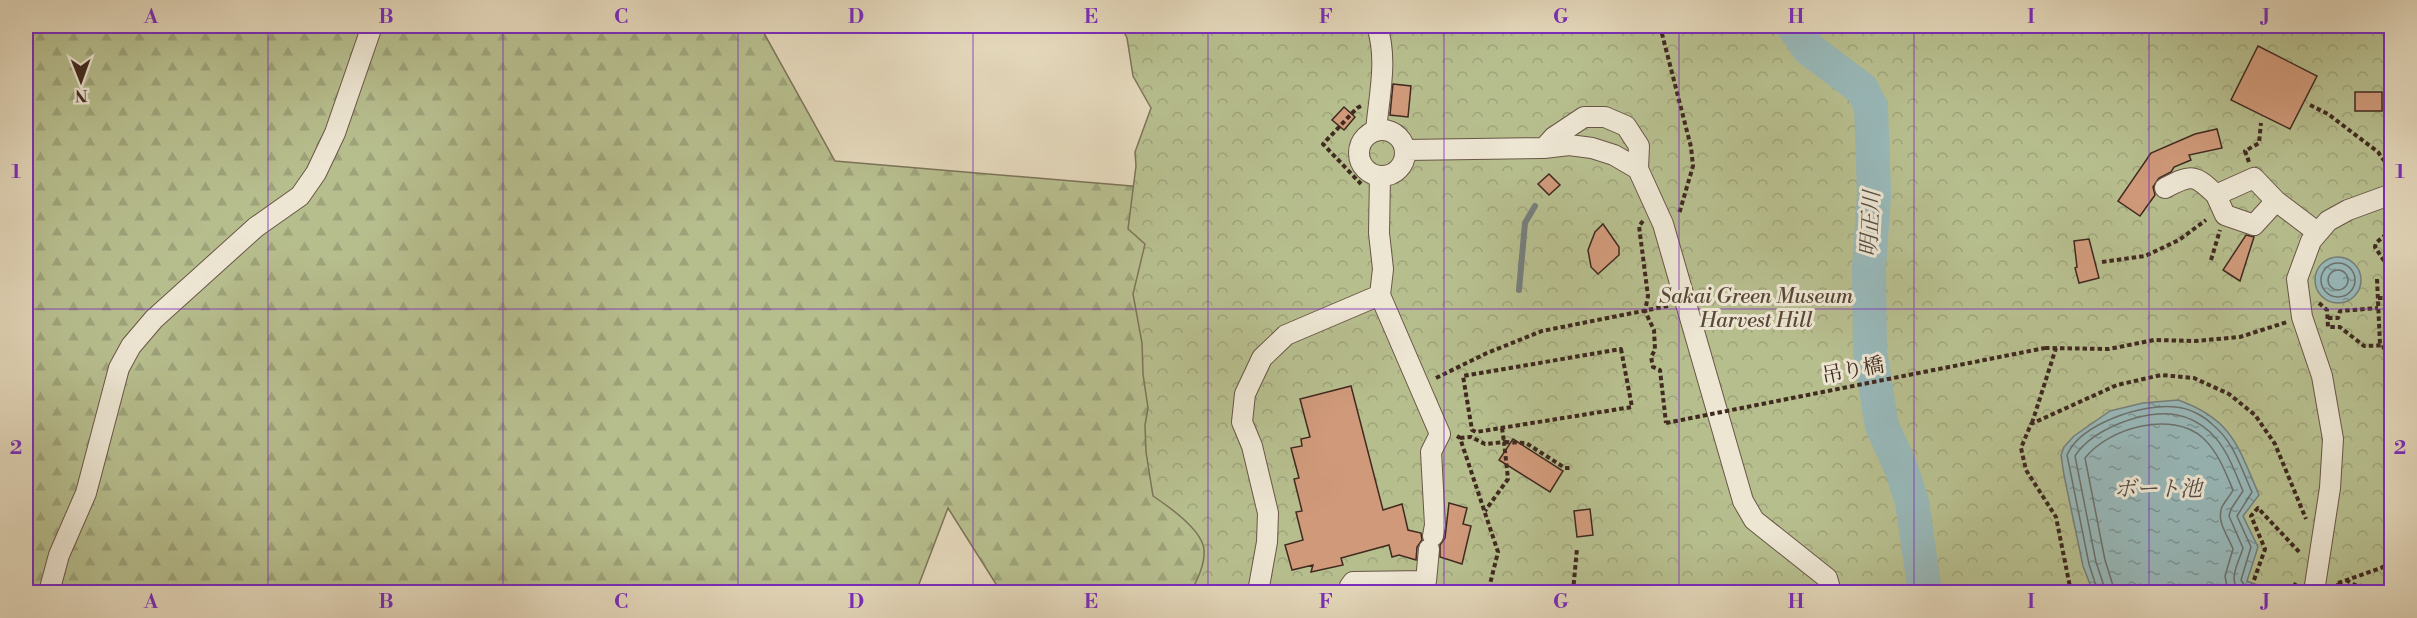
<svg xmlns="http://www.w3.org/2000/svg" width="2417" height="618" viewBox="0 0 2417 618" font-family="'Libre Bodoni','Noto Serif JP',serif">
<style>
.forest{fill:url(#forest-firs);stroke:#7c7457;stroke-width:1.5}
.park{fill:url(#park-crowns);stroke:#7c7457;stroke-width:1.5}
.water{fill:url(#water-ripples);stroke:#757f7c;stroke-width:1.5}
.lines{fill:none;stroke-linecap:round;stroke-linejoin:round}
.shore{stroke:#6c716c;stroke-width:1.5}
.stream{stroke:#757f7c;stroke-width:6}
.river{stroke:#98b8b9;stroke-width:34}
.building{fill:#d09a7a;stroke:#402a20;stroke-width:1.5}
.minor-casing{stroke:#695647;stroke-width:22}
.path{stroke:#402a20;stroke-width:4;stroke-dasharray:4.5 3;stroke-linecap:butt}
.minor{stroke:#ede6d3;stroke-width:20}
.path-bridge{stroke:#402a20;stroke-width:4;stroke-dasharray:4.5 3;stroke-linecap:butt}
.grid{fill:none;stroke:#7b2cbf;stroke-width:1.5;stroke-opacity:0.55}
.labels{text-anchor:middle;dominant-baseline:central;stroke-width:6;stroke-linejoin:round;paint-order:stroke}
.park-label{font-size:21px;font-style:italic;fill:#584836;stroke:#ede6d3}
.street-label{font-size:21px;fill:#402a20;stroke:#ede6d3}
.water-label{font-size:22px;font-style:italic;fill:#564e46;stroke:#ede6d3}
.neatline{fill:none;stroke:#7b2cbf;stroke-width:2}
.grid-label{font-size:20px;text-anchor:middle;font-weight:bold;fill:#7b2cbf}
</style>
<defs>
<pattern id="forest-firs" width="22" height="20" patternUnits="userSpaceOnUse" patternTransform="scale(1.5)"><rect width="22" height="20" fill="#b7be8e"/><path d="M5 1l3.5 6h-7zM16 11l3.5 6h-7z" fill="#9ea37a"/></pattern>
<pattern id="park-crowns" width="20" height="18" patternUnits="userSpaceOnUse" patternTransform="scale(1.5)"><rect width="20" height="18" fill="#b7be8e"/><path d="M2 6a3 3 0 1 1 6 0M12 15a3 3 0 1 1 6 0" fill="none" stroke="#9ea37a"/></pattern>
<pattern id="water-ripples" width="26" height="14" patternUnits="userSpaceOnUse" patternTransform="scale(1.5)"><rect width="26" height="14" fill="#98b8b9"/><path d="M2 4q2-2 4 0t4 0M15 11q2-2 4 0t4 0" fill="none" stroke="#7d9696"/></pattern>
</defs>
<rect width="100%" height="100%" fill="#e4d8bb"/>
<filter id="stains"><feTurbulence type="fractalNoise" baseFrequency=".00333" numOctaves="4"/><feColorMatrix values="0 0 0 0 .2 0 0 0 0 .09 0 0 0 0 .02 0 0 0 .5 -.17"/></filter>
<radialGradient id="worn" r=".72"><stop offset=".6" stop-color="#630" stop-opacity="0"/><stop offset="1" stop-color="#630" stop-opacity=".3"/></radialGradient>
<path class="forest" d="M26 26H760L835 161 1179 190 1208 592H1001L948 508 916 592H26Z"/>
<path class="park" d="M1121 26H2391V592H1191C1197 580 1205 565 1204 551 1204 531 1168 506 1153 496L1146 452 1145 425 1148 408 1143 374 1142 343 1133 294 1145 244 1128 229 1136 166 1135 152 1151 108 1133 76 1127 38Z"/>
<path class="water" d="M2315 280a23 23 0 1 1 46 0a23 23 0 1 1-46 0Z
M2178 400C2232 419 2238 446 2259 495L2243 516 2258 547 2247 581 2257 585 2254 592H2093L2083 566 2064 475 2061 455 2064 447 2074 436 2110 411 2143 403Z"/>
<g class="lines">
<path class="shore" d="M2321 280a17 17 0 1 1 34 0a17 17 0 1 1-34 0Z
M2328 280a10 10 0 1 1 20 0a10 10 0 1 1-20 0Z
M2098 592 2089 564 2067 455C2081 423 2144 403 2176 407 2189 408 2204 416 2213 425 2234 442 2241 468 2252 492L2237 516 2251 547 2241 580 2249 592
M2106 592 2096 562 2075 456C2092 429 2147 408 2177 415 2189 417 2201 424 2210 432 2227 448 2234 470 2243 491L2231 509 2229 516 2243 548C2239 562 2227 580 2240 592
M2115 592 2105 560 2085 458C2108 428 2172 410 2203 438 2218 452 2225 471 2233 490 2230 496 2225 501 2222 507 2216 521 2228 536 2233 549L2225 576 2228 592"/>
<path class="stream" d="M1519 290 1525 223 1535 206"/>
<path class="river" d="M1793 26 1809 49 1862 89 1871 107 1874 195 1869 268 1870 352 1882 426 1901 468 1912 502 1925 592"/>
</g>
<path class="building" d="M2258 46 2317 76 2290 129 2231 100Z
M1393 84 1411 86 1408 117 1390 115Z
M2355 92H2382V111H2355Z
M1344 107 1355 117 1344 130 1332 120Z
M2217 129 2222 148 2189 155 2191 160 2174 167 2171 172 2159 178 2153 187 2155 195 2140 216 2118 201 2151 153 2195 134Z
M1549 174 1560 185 1549 195 1538 184Z
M1603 224 1619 247V255L1598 274 1591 267 1588 250 1595 232Z
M2246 235 2254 237 2240 281 2223 270Z
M2089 239 2099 278 2079 283 2075 268 2077 267 2074 241Z
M1351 386 1383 510 1402 504 1408 530 1421 533 1422 540 1417 547 1416 560 1399 555 1392 557 1389 545 1341 558 1343 565 1311 572 1313 565 1292 570 1285 545 1303 540 1296 512 1302 511 1294 479 1299 478 1291 448 1302 446 1301 439 1310 437 1300 399Z
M1513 439 1563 471 1550 492 1499 460Z
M1449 503 1467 508 1463 524 1471 526 1462 564 1440 557V545L1445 538Z
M1590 509 1593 535 1577 537 1574 511Z"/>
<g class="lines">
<defs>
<path id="minor" d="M1359 153a23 23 0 1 1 46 0a23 23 0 1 1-46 0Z
M1376 131C1379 96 1388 60 1377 26
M1544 148 1554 137 1584 117H1605L1626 126 1639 146 1638 169 1663 224 1743 501 1754 520 1827 578 1831 592
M1405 150 1544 148 1569 145 1592 148 1614 155 1638 169
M1380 176 1379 233 1383 269 1380 295 1440 434 1431 452 1435 525 1433 536
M2165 188C2191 174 2195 174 2216 195L2254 178 2276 201 2317 232
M2216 195 2225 215 2254 225 2276 201
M49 592 59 555 86 493 119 368 131 346 154 319 256 227 300 196 316 173 335 133 372 26
M1258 592 1267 542 1268 513 1252 446 1242 422 1245 394 1262 358 1286 335 1380 295
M1349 592 1350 586 1353 582 1426 581 1429 549
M2314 592 2330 488 2333 439 2322 376 2302 317 2297 279 2311 241 2328 221 2348 210 2392 194"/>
</defs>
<use href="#minor" class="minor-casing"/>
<path class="path" d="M1660 26 1691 147 1693 166 1679 214
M2310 105 2328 114 2378 152 2388 166 2392 175
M1361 106 1357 108 1323 144 1361 184
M2249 162 2245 151 2259 143 2261 123
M1643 221 1639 226 1648 296 1645 311 1654 330 1655 350 1651 357 1653 367 1660 370 1666 423
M2392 229 2376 243 2375 247 2392 273
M2211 260 2220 230
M2102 262 2145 256 2179 240 2206 220
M2377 279 2380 345
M2378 298H2392
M2319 303 2327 310 2328 327H2340L2364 346 2392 345
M2328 318H2338L2340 311 2378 308
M2383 345 2388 367 2392 368
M2045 348 2109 349 2154 340 2195 341 2240 337 2287 322
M1621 349 1632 407 1476 432 1472 430 1463 376Z
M1436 378 1487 353 1542 331 1668 306
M2032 423 2056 348
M1502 428 1504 442 1526 443 1565 468H1570
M1457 436 1460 438 1498 552 1488 592
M1460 438 1471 437 1485 444 1504 442 1508 479 1485 511
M2254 580 2265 549 2251 516 2258 508 2301 554
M2346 580 2355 585 2392 590
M2338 583 2381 568 2392 562
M2338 583 2339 592
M1573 592 1577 548
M2071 592 2056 517 2026 470 2021 448 2031 424 2117 385 2161 375 2194 378 2229 394 2255 415 2275 444 2306 519
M2290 592 2296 583"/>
<use href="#minor" class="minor"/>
<path class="path-bridge" d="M1666 423 2045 348"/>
</g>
<path class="grid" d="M268 26V592M503 26V592M738 26V592M973 26V592M1208 26V592M1444 26V592M1679 26V592M1914 26V592M2149 26V592M26 309H2392"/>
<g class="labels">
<g class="park-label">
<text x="1756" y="297">Sakai Green Museum<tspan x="1756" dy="24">Harvest Hill</tspan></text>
</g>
<g class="street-label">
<text transform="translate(1853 371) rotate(-11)">吊り橋</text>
</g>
<g class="water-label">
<text transform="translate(1871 224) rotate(-87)">明正川</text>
<text x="2158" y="489">ボート池</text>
</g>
</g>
<rect width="2417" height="618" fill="none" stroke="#e4d8bb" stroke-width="66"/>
<g transform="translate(81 81) rotate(179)" stroke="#ede6d3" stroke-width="4.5" paint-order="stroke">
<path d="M0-4.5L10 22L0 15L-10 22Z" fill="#402a20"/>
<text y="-9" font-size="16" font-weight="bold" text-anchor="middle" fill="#402a20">N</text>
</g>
<rect x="33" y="33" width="2351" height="552" class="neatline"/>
<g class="grid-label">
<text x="151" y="23">A</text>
<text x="386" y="23">B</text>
<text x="621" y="23">C</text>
<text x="856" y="23">D</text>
<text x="1091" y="23">E</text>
<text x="1326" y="23">F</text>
<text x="1561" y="23">G</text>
<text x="1796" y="23">H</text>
<text x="2031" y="23">I</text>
<text x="2266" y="23">J</text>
<text x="16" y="178">1</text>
<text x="2400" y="178">1</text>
<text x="16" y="454">2</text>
<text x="2400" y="454">2</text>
<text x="151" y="608">A</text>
<text x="386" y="608">B</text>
<text x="621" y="608">C</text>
<text x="856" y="608">D</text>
<text x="1091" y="608">E</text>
<text x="1326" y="608">F</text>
<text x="1561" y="608">G</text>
<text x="1796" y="608">H</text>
<text x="2031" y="608">I</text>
<text x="2266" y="608">J</text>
</g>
<rect width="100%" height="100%" filter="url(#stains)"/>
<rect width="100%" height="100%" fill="url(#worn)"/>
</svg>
